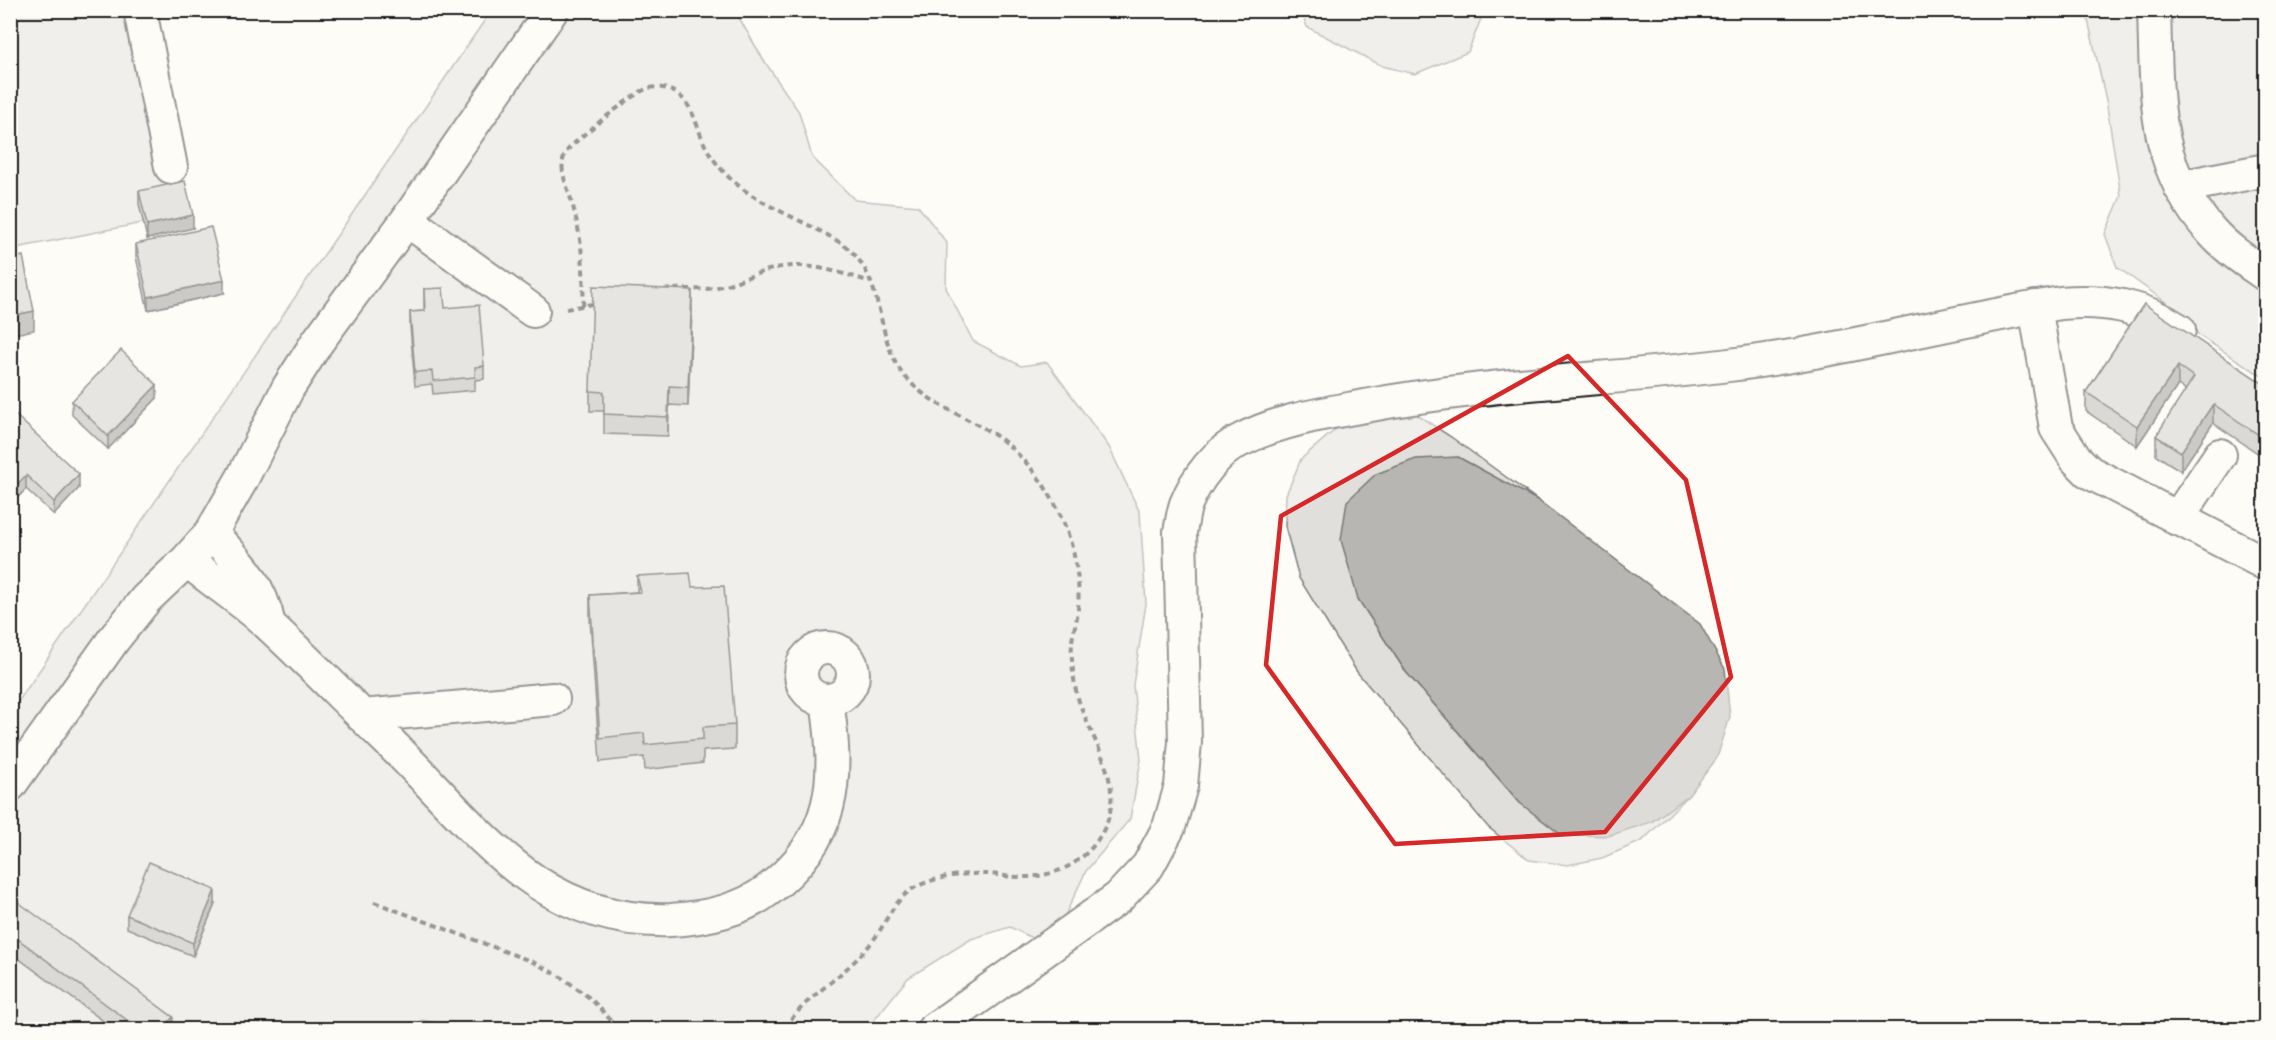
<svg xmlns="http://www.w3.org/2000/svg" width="2276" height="1040" viewBox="0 0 2276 1040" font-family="'Balsamiq Sans',sans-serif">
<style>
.green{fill:#e0dfdb;stroke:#7e7e7c;stroke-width:1.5}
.water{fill:#b7b6b2;stroke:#797876;stroke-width:1.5}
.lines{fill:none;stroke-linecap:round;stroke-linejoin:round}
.street-casing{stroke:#1c1c1c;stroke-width:36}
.path{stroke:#1c1c1c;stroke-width:4;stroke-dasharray:6 4.5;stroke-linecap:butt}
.street{stroke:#fdfcf7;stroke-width:32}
.wall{fill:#afafac;stroke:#1c1c1c;stroke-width:1.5}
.shaded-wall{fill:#8f8e8c;stroke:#1c1c1c;stroke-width:1.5}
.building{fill:#cccbc8;stroke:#1c1c1c;stroke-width:1.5}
.marked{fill:none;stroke:#d62828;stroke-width:4.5;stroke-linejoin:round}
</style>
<rect width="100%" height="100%" fill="#fdfcf7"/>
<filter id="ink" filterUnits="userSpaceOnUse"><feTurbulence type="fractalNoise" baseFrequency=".0167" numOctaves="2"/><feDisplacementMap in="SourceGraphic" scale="12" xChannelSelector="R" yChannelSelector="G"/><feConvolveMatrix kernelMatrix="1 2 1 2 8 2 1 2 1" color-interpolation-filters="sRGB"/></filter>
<g filter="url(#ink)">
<path class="green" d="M11 11H124L173 217 11 249Z
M491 11H735L763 59 799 112 812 157 855 200 918 206 947 243 946 288 973 341 1021 366 1047 362 1109 447 1140 513 1146 604 1133 685 1141 760 1130 819 1086 871 1061 924 1032 938 1010 927 971 939 908 978 867 1029 457 1030 449 1025 422 1020 415 1030H11V712Z
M1301 11V10L1484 11 1468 52 1415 74 1382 66 1307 27Z
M2086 11H2265V378L2201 337 2163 300 2117 267 2105 234 2121 196 2106 100Z
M1407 408 1451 437 1539 501 1458 457 1358 599 1406 672 1520 803 1651 822 1689 795 1642 841 1602 858 1568 865 1529 860 1488 827 1357 672 1299 578 1285 526 1286 495 1301 459 1336 429 1373 414Z"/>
<path class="water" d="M1458 457 1539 501 1700 624 1725 669 1730 717 1717 758 1689 795 1651 822 1608 836 1560 834 1520 803 1406 672 1358 599 1341 540 1347 501 1376 474 1416 459Z"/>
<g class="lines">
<defs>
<path id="street" d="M140 10 171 167
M2154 10C2157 94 2151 166 2212 232 2227 249 2247 262 2266 275
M2180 187 2266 170
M407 220 533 311
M2035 307 2056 428 2076 459 2089 472 2266 564
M2177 519 2220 455
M211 533C239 562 261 584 269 625
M187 560C213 582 243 601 268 624 307 660 344 698 382 735 471 819 533 925 671 920 705 918 741 911 768 890 836 838 839 780 827 701
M801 674a26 26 0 1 1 52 0a26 26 0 1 1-52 0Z
M362 716 553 699
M10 785 114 639 146 599 187 560 211 533 242 479 288 388 318 341 407 220 552 10
M933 1030 1118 898 1148 866 1169 827 1181 786 1185 742 1180 532C1182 523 1183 512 1186 504 1196 479 1217 451 1241 440 1280 420 1322 414 1365 406 1485 383 1608 380 1729 365 1841 352 1950 321 2061 303 2105 299 2142 306 2179 330"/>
</defs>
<use href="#street" class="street-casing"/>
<path class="path" d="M664 290C680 287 698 291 714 288 736 283 755 273 776 268 808 261 841 273 871 282
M583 306C585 267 581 230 569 193 565 181 559 167 565 154 570 143 627 100 640 92 647 88 655 86 663 88 691 94 694 120 704 143 708 152 715 162 722 170 746 198 786 213 818 230 829 236 843 243 852 252 884 284 876 335 901 371 927 408 973 416 1007 444 1054 484 1083 548 1078 610 1077 621 1073 631 1072 642 1071 658 1073 675 1076 691 1087 736 1128 782 1104 829 1087 863 1055 878 1018 877 1007 877 996 874 986 874 962 873 935 877 914 888 897 898 889 915 879 932 858 964 831 980 804 1005 796 1013 789 1022 782 1030
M566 309 597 303
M374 902 533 962 563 978 591 999 620 1030"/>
<use href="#street" class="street"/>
</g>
<path class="wall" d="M139 191 193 228 147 239 139 204Z
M136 244 224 293 148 310 136 257Z
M424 289 445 308 484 366V379L475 380V390L433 394 432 384 415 386 410 326V312L424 311Z
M2144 304 2265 385V458L2213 423 2181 471 2156 455V436L2186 391 2178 385 2137 446 2086 411V392Z
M692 309 688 406 669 405 668 436 604 434V411H590V391Z
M157 398 108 449 72 415V401Z
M10 410 79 488 54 515 26 489 14 501 10 498Z
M637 576 692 587 735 725V749L703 751V763L645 770 644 757 600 762 590 619V595L637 592Z
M10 896 173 1029H114L10 952Z
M215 904 193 956 127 928V915Z"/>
<path class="shaded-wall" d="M193 215V228L147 239V225Z
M224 280V293L148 310V297Z
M692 290V309L688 406V387Z
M34 311V330L10 335V316Z
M2178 366V385L2137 446V426Z
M157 385V398L108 449V436Z
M669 386V405L668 436V417Z
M2213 404V423L2181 471V452Z
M79 474V488L54 515V502Z
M26 475V489L14 501V488Z
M215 890V904L193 956V943Z
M173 1017V1029H163Z"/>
<path class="building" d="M185 181 193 215 147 225 139 191Z
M211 227 224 280 148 297 136 244Z
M23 256 34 311 10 316V259Z
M593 286 692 290 688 387 669 386 668 417 604 414V392L590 391Z
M443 288 445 308 479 305 484 366 475 367V377L433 381 432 371 415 372 410 312 425 311 424 289Z
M2144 304 2265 385V439L2213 404 2181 452 2156 436 2194 377 2178 366 2137 426 2086 392Z
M121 350 157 385 108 436 72 401Z
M10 410 79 474 54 502 26 475 14 488 10 484Z
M690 573 692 587 724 586 735 725 703 727V739L645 745 644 733 600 738 590 595 641 592 637 576Z
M149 862 215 890 193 943 127 915Z
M10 896 173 1017 163 1029H139L10 933Z"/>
</g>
<path d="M0 0H2276V1040H0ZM1568 356 1686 480 1731 677 1605 832 1395 844 1266 665 1281 516Z" fill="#fdfcf7" fill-opacity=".55" fill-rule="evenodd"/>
<path class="marked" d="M1568 356 1686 480 1731 677 1605 832 1395 844 1266 665 1281 516Z"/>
<rect width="2276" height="1040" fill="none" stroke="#fdfcf7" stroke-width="36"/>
<rect x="18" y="18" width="2240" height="1004" fill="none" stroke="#1c1c1c" stroke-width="2" filter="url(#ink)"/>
</svg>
